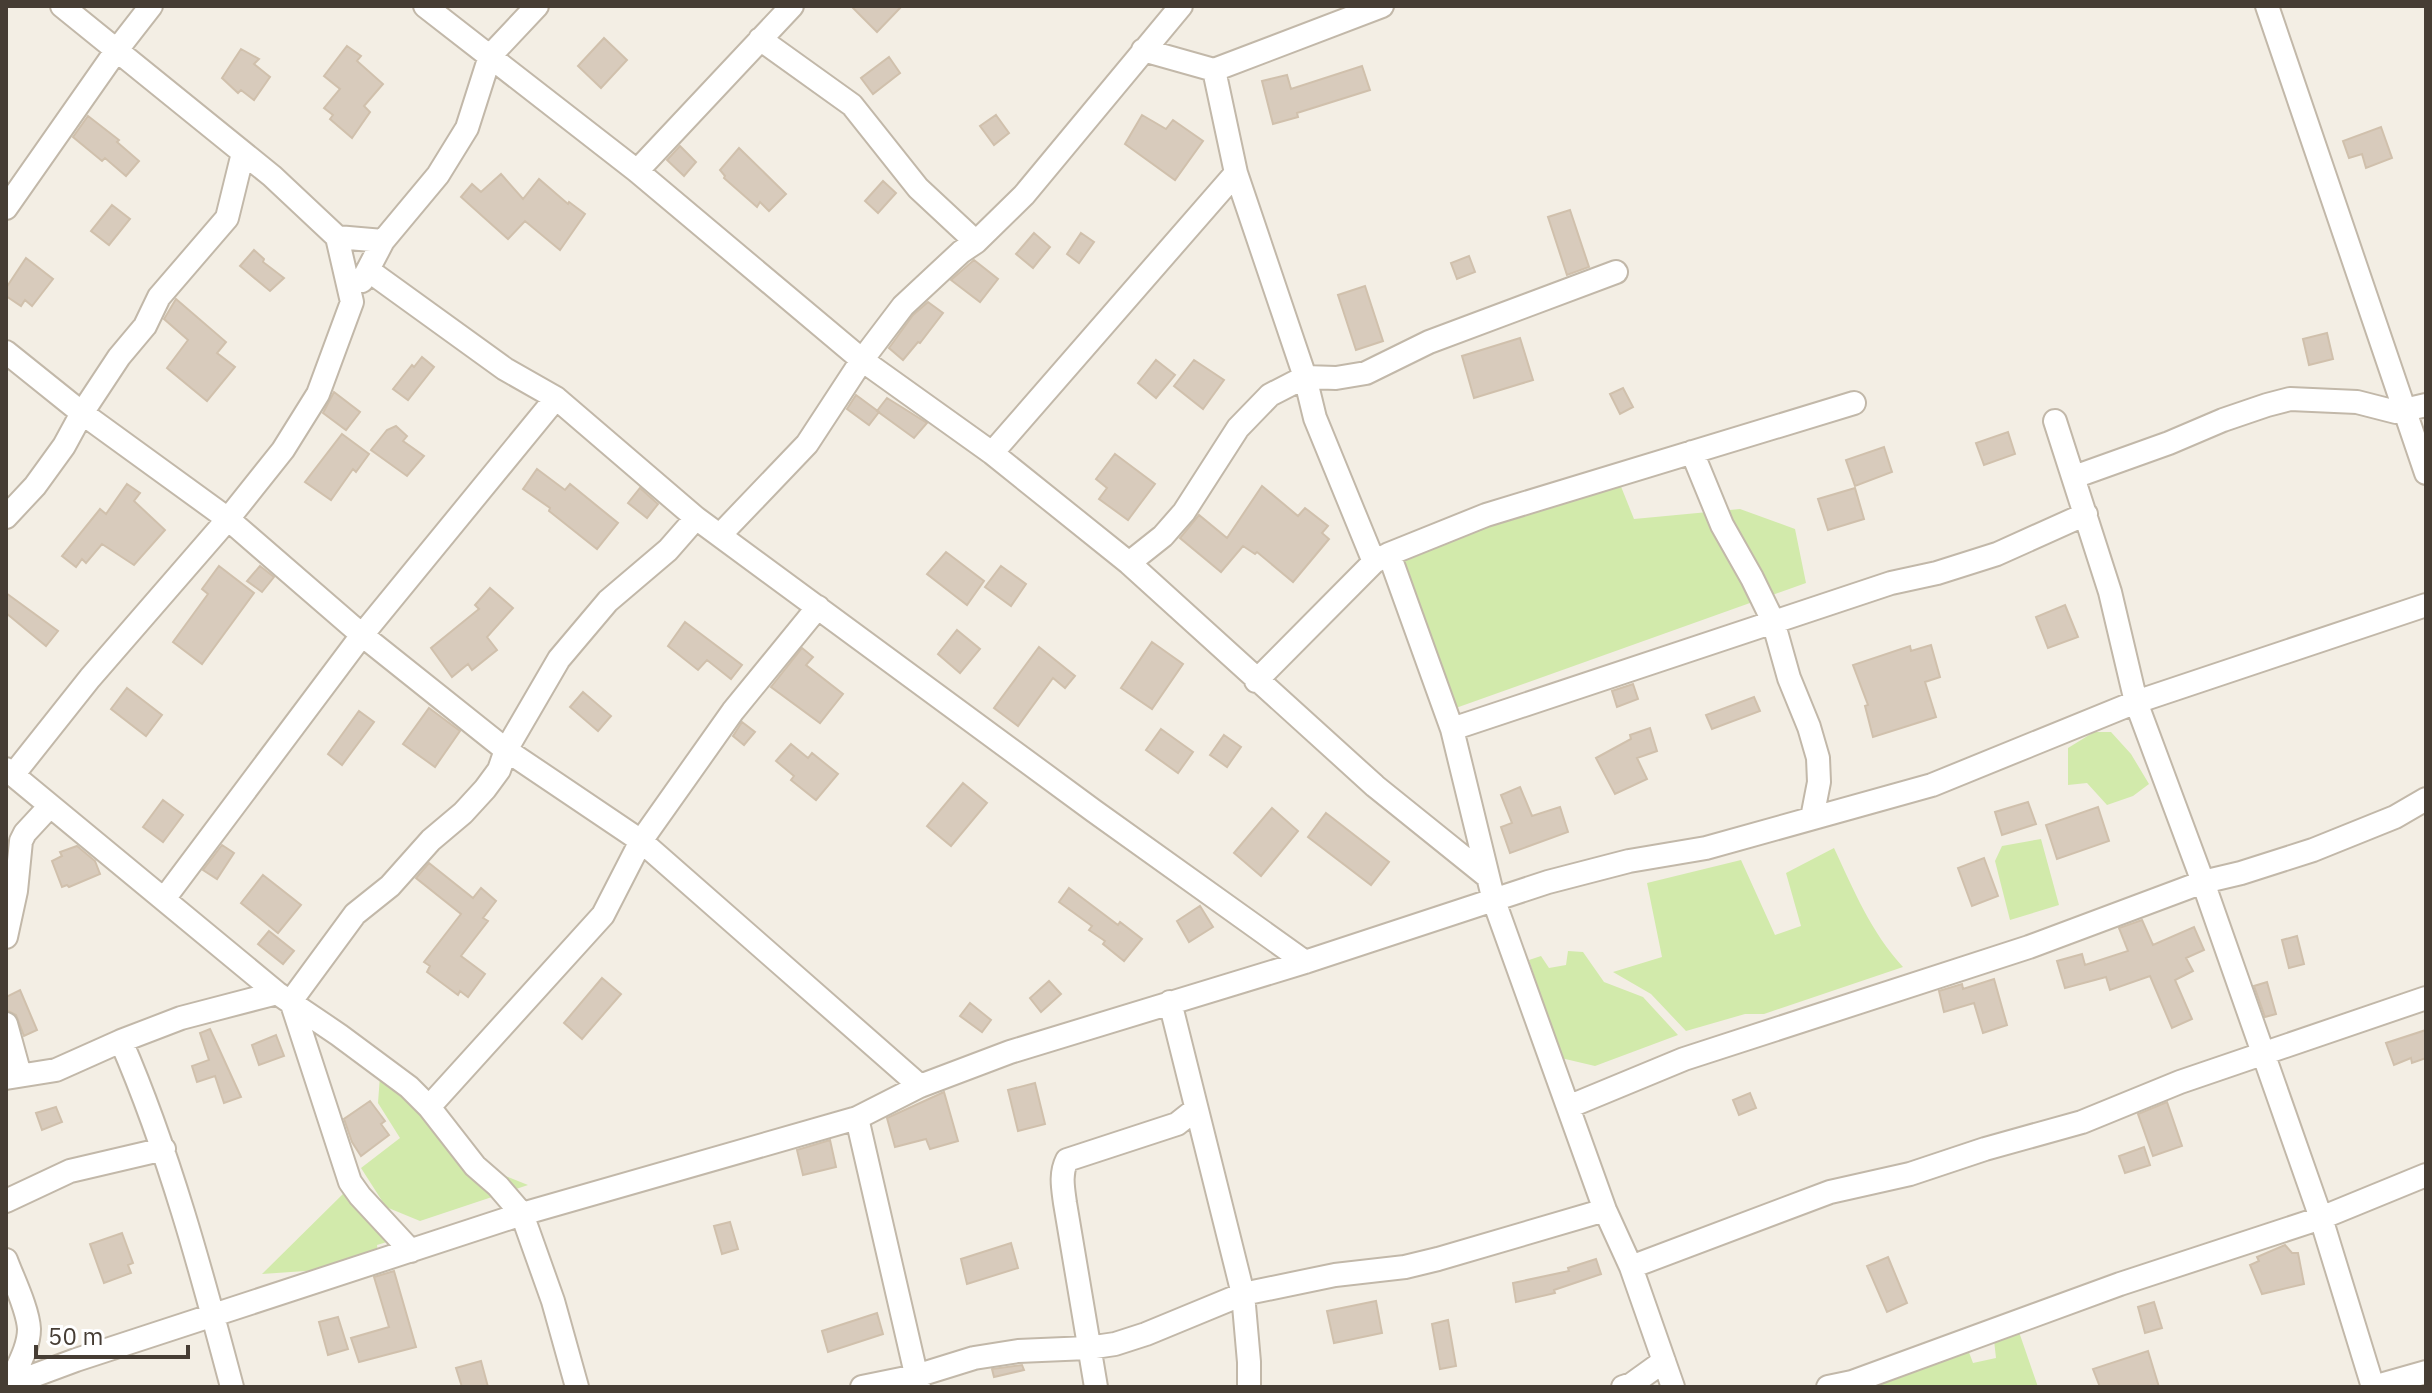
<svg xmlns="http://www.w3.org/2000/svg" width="2432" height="1393" viewBox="0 0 2432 1393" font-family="'IBM Plex Sans',sans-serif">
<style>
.green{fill:#d2eaab}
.building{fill:#d8cbbc;stroke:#d0c0ac;stroke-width:2}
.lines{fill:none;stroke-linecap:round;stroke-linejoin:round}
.street-casing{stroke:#c2b8a9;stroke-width:26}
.street{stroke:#fff;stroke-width:22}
</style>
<rect width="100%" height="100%" fill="#f3eee4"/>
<path class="green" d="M1618 479 1634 519 1740 509 1795 529 1806 583 1453 709 1393 557Z
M2094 732H2111L2131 754 2149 784 2133 796 2107 805 2087 783 2068 785V748Z
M2041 839 2059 905 2010 920 1995 861 2002 846Z
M1834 848C1854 891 1871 932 1903 967L1764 1014H1745L1686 1031 1651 994 1613 972 1662 957 1647 883 1741 860 1775 935 1801 926 1786 873Z
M1568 951 1583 952 1604 982 1643 997 1678 1035 1595 1066 1561 1058 1529 960 1541 956 1549 968 1566 965Z
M381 1062 488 1169 528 1185 420 1221 386 1207 361 1168 400 1138 378 1103Z
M347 1190 390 1241 377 1245 378 1253 320 1270 262 1274Z
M2019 1332 2038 1387H1843L1967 1347 1973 1363 1996 1358 1994 1340Z"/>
<path class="building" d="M851 6H902L877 32Z
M604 38 627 60 601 88 578 66Z
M347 46 361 56 357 61 383 84 364 106 370 112 352 138 330 119 333 115 324 108 340 89 324 76Z
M241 49 259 59 254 64 270 77 254 100 241 90 238 93 222 78Z
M889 57 900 73 873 94 861 78Z
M1362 66 1370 90 1297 113 1298 117 1273 124 1262 81 1287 75 1291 89Z
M996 115 1009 133 994 145 980 126Z
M1142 115 1166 129 1173 120 1203 141 1175 180 1125 144Z
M88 116 119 140 117 142 139 161 126 176 105 158 102 161 73 137Z
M2381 127 2392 158 2366 168 2362 154 2349 158 2343 141Z
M680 146 696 162 684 176 667 160Z
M739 148 786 194 769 211 760 202 757 207 724 178 725 176 720 170Z
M501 174 523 199 539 179 568 204 569 202 585 214 560 250 525 221 508 239 461 197 472 184 481 192Z
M883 181 896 193 878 213 865 201Z
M112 205 130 219 109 245 91 231Z
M1570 210 1589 267 1567 275 1548 217Z
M1034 233 1050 247 1033 268 1016 254Z
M1081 233 1094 242 1079 263 1067 254Z
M254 250 264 259 263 262 284 278 270 291 240 266Z
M1469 256 1475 272 1457 279 1451 263Z
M26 258 53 279 32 306 25 300 21 306 6 296V288Z
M974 260 998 279 980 302 951 280Z
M1365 286 1383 341 1356 350 1338 295Z
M176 299 226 342 217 353 235 367 207 401 167 368 188 340 164 319Z
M928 302 943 313 920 343 918 342 903 360 889 348 913 315Z
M2327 333 2333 359 2309 365 2303 339Z
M1520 338 1533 380 1474 398 1462 356Z
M422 357 434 367 408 400 393 389 412 365 414 367Z
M1156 360 1175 375 1156 398 1138 383Z
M1194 360 1224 380 1203 409 1174 386Z
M1623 388 1633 407 1620 414 1610 394Z
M334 392 360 412 346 430 323 413Z
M856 395 879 412 869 425 847 409Z
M887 398 927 423 914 438 877 411Z
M396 426 407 436 403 441 424 456 407 476 371 450 387 430Z
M2008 432 2015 454 1984 465 1976 443Z
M342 434 369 454 356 472 353 469 331 500 305 482Z
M1884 447 1892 472 1855 486 1846 460Z
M1115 454 1155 484 1128 520 1099 499 1107 488 1096 479Z
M537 469 565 490 570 484 618 523 597 549 549 511 550 508 523 489Z
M127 484 140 493 134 501 165 530 134 565 102 544 86 563 82 559 76 567 62 556 100 509 106 514Z
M1262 486 1298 516 1305 508 1328 526 1322 533 1329 539 1293 582 1257 552 1255 554 1243 546 1221 572 1180 538 1199 515 1227 538Z
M640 488 658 504 647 518 628 503Z
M1855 488 1864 519 1828 530 1818 499Z
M946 552 984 581 967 605 927 574Z
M219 566 254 593 202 664 173 642 208 594 202 589Z
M260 566 274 577 262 592 247 581Z
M1001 566 1026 584 1011 606 985 587Z
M490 588 513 608 487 637 497 650 472 670 468 664 452 677 431 648 479 609 475 605Z
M6 593 58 631 46 646 6 613Z
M2065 605 2078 637 2048 648 2036 617Z
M685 622 742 665 731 679 707 660 698 670 668 646Z
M957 630 980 649 960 673 938 654Z
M1152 642 1183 664 1152 709 1121 688Z
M1931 645 1940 677 1925 682 1936 717 1873 737 1865 706 1868 705 1853 665 1910 646 1911 651Z
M1039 647 1075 676 1065 688 1053 678 1018 726 994 708Z
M802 648 813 657 806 665 843 694 820 723 771 687Z
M1633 684 1638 699 1617 707 1612 691Z
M127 688 162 715 146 736 111 709Z
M583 692 611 716 598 731 570 707Z
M1754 697 1760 711 1712 729 1706 715Z
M429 708 460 731 435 767 403 744Z
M359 711 374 722 342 765 328 754Z
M742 722 755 732 744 745 733 736Z
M1650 728 1657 751 1637 758 1647 779 1615 794 1596 758 1631 739 1630 735Z
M1161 729 1193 752 1178 773 1146 750Z
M1224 735 1241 747 1227 767 1210 755Z
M791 744 808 758 812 753 838 774 816 800 791 780 794 776 776 761Z
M963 783 987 803 951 846 927 826Z
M1520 787 1532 816 1560 807 1568 832 1510 853 1501 827 1512 823 1501 795Z
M163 800 183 815 163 842 143 827Z
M2028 802 2036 824 2002 835 1995 812Z
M2098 807 2109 841 2057 859 2046 825Z
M1272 808 1298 831 1261 876 1234 853Z
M1326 813 1389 862 1371 885 1308 837Z
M222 845 234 853 217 879 203 870Z
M77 846 95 861 100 874 69 887 67 885 62 887 52 861 62 856 60 852Z
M1984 858 1998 896 1972 906 1958 868Z
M429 863 473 898 481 888 496 901 483 918 488 921 461 956 485 974 468 997 460 991 458 995 427 972 430 966 424 962 461 914 416 878Z
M263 875 301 905 278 933 241 903Z
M1069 888 1118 925 1120 922 1142 939 1124 961 1103 944 1105 941 1089 930 1092 926 1059 902Z
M1200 906 1213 927 1189 942 1177 921Z
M2142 920 2153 945 2194 927 2204 950 2186 958 2193 971 2175 980 2192 1019 2172 1028 2150 976 2110 990 2106 977 2065 988 2057 961 2082 954 2085 965 2128 951 2119 928Z
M269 931 294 951 283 964 258 944Z
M2297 936 2304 964 2289 968 2282 940Z
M602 978 621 994 582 1039 564 1023Z
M1994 979 2007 1025 1983 1033 1974 1003 1944 1012 1939 991 1962 984 1963 989Z
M1049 981 1061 994 1041 1012 1030 998Z
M2267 982 2276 1014 2265 1017 2254 986Z
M20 990 37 1030 24 1036 16 1015 6 1010V997Z
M970 1003 991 1020 982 1032 960 1016Z
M210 1029 241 1097 224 1103 215 1076 197 1082 192 1066 209 1060 200 1033Z
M2426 1030V1058L2412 1063 2411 1058 2394 1065 2386 1043Z
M276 1035 284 1056 259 1065 252 1045Z
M1035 1083 1045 1124 1018 1131 1008 1090Z
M944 1092 958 1141 930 1149 926 1139 895 1147 887 1118Z
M1750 1093 1756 1108 1739 1115 1733 1100Z
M370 1101 385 1121 381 1124 389 1135 361 1156 352 1142 344 1119Z
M2167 1102 2182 1146 2153 1156 2138 1114Z
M56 1107 62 1122 42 1130 36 1113Z
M830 1140 836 1167 803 1175 797 1150Z
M2144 1147 2150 1165 2125 1173 2119 1156Z
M730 1222 738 1249 722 1254 714 1226Z
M122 1233 133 1263 128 1265 131 1273 104 1283 90 1244Z
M1011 1243 1018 1268 967 1284 961 1259Z
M2285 1245 2292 1253H2298L2304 1284 2262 1294 2250 1265 2259 1261 2257 1257Z
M1888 1257 1907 1303 1887 1312 1867 1266Z
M1596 1259 1601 1274 1554 1290 1555 1293 1516 1302 1513 1283 1569 1271 1568 1268Z
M394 1271 416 1347 359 1362 351 1338 389 1327 374 1277Z
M1376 1301 1382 1333 1334 1343 1327 1311Z
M2154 1302 2162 1328 2145 1333 2138 1307Z
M877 1313 883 1334 828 1352 822 1331Z
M338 1317 348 1349 328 1355 319 1322Z
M1448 1320 1456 1366 1440 1369 1432 1324Z
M2148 1351 2159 1387H2100L2093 1369Z
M481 1361 488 1387H462L456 1368Z
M1022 1365 1024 1370 994 1377 992 1369Z"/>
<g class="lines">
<defs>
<path id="street" d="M425 6 637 171 862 360 992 453 1129 563 1375 786 1488 877
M2267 6 2426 473
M760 39 852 105 918 188 976 242
M1143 50 1214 70 1236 173 1305 377 1315 418 1374 562
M1214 70 1382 6
M637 171 792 6
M6 208 116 51 151 6
M337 237 383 241
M368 270 505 369 556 398 696 518 1094 811 1305 962
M362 281 383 241 438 175 467 128 490 56 537 6
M6 352 82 413 228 519 362 635 506 750 641 841 920 1086
M2055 421 2110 592 2136 702 2203 882 2321 1218 2373 1387
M1692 452 1722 525 1752 578 1773 621 1789 678 1809 727 1818 758 1819 782 1812 818
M992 453 1236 173
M2074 477 2169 443 2223 420 2267 405 2290 399 2357 402 2396 412 2426 405
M6 517 35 486 64 446 82 413 119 357 145 326 159 297 227 218 243 153
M720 535 807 444 862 360 903 306 961 252 976 242 1024 195 1181 6
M1389 554 1452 729 1494 901 1605 1210 1631 1267 1673 1387
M1129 563 1163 536 1184 512 1238 428 1270 395 1305 377 1336 378 1366 373 1429 342 1616 272
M1256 681 1374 562 1389 554 1486 515 1854 403
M1452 729 1891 583 1937 573 1997 554 2086 514
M6 769 277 993 339 1035 409 1087 429 1107 475 1166 498 1186 522 1214 553 1301 577 1387
M13 775 90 678 228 519 283 450 318 394 352 302 337 237 272 176 62 6
M164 899 362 635 556 398
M6 937 16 891 21 841 25 833 50 806
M1170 1002 1243 1294 1249 1362V1387
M6 1024 20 1075
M121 1041C169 1152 201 1270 232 1387
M6 1078 56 1070 121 1041 181 1018 277 993
M429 1107 603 915 641 841 733 711 818 607
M1568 1107 1684 1059 2029 947 2203 882 2241 873 2313 850 2395 817 2426 799
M857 1118 919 1387
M6 1201 70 1171 164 1149
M411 1251 360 1196 350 1182 291 1001 355 914 390 886 431 840 463 813 485 789 499 770 506 750 559 659 608 601 668 550 696 518
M6 1260C13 1279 28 1309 29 1329 29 1348 17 1367 10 1384
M1631 1267 1830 1192 1910 1174 1985 1149 2082 1122 2180 1082 2426 998
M6 1386 76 1360 522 1214 857 1118 920 1086 1010 1052 1305 962 1548 882 1629 861 1706 848 1932 785 2136 702 2426 605
M862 1387 916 1376 974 1358 1018 1351 1088 1348 1115 1344 1146 1334 1243 1294 1335 1275 1405 1267 1438 1259 1605 1210
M1096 1387 1065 1203C1063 1188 1060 1174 1067 1160L1177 1124 1196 1109
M1623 1387 1632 1384 1664 1361
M1828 1387 1852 1382 2120 1284 2321 1218 2426 1175
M2373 1387 2426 1372"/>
</defs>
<use href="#street" class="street-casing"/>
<use href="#street" class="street"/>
</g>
<rect width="2432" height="1393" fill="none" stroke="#463d34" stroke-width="16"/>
<path d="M36 1345v12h152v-12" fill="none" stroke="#463d34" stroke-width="4"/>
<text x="48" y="1345" font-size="24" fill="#463d34" stroke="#ffffff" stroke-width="6" paint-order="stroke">50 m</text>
</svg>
